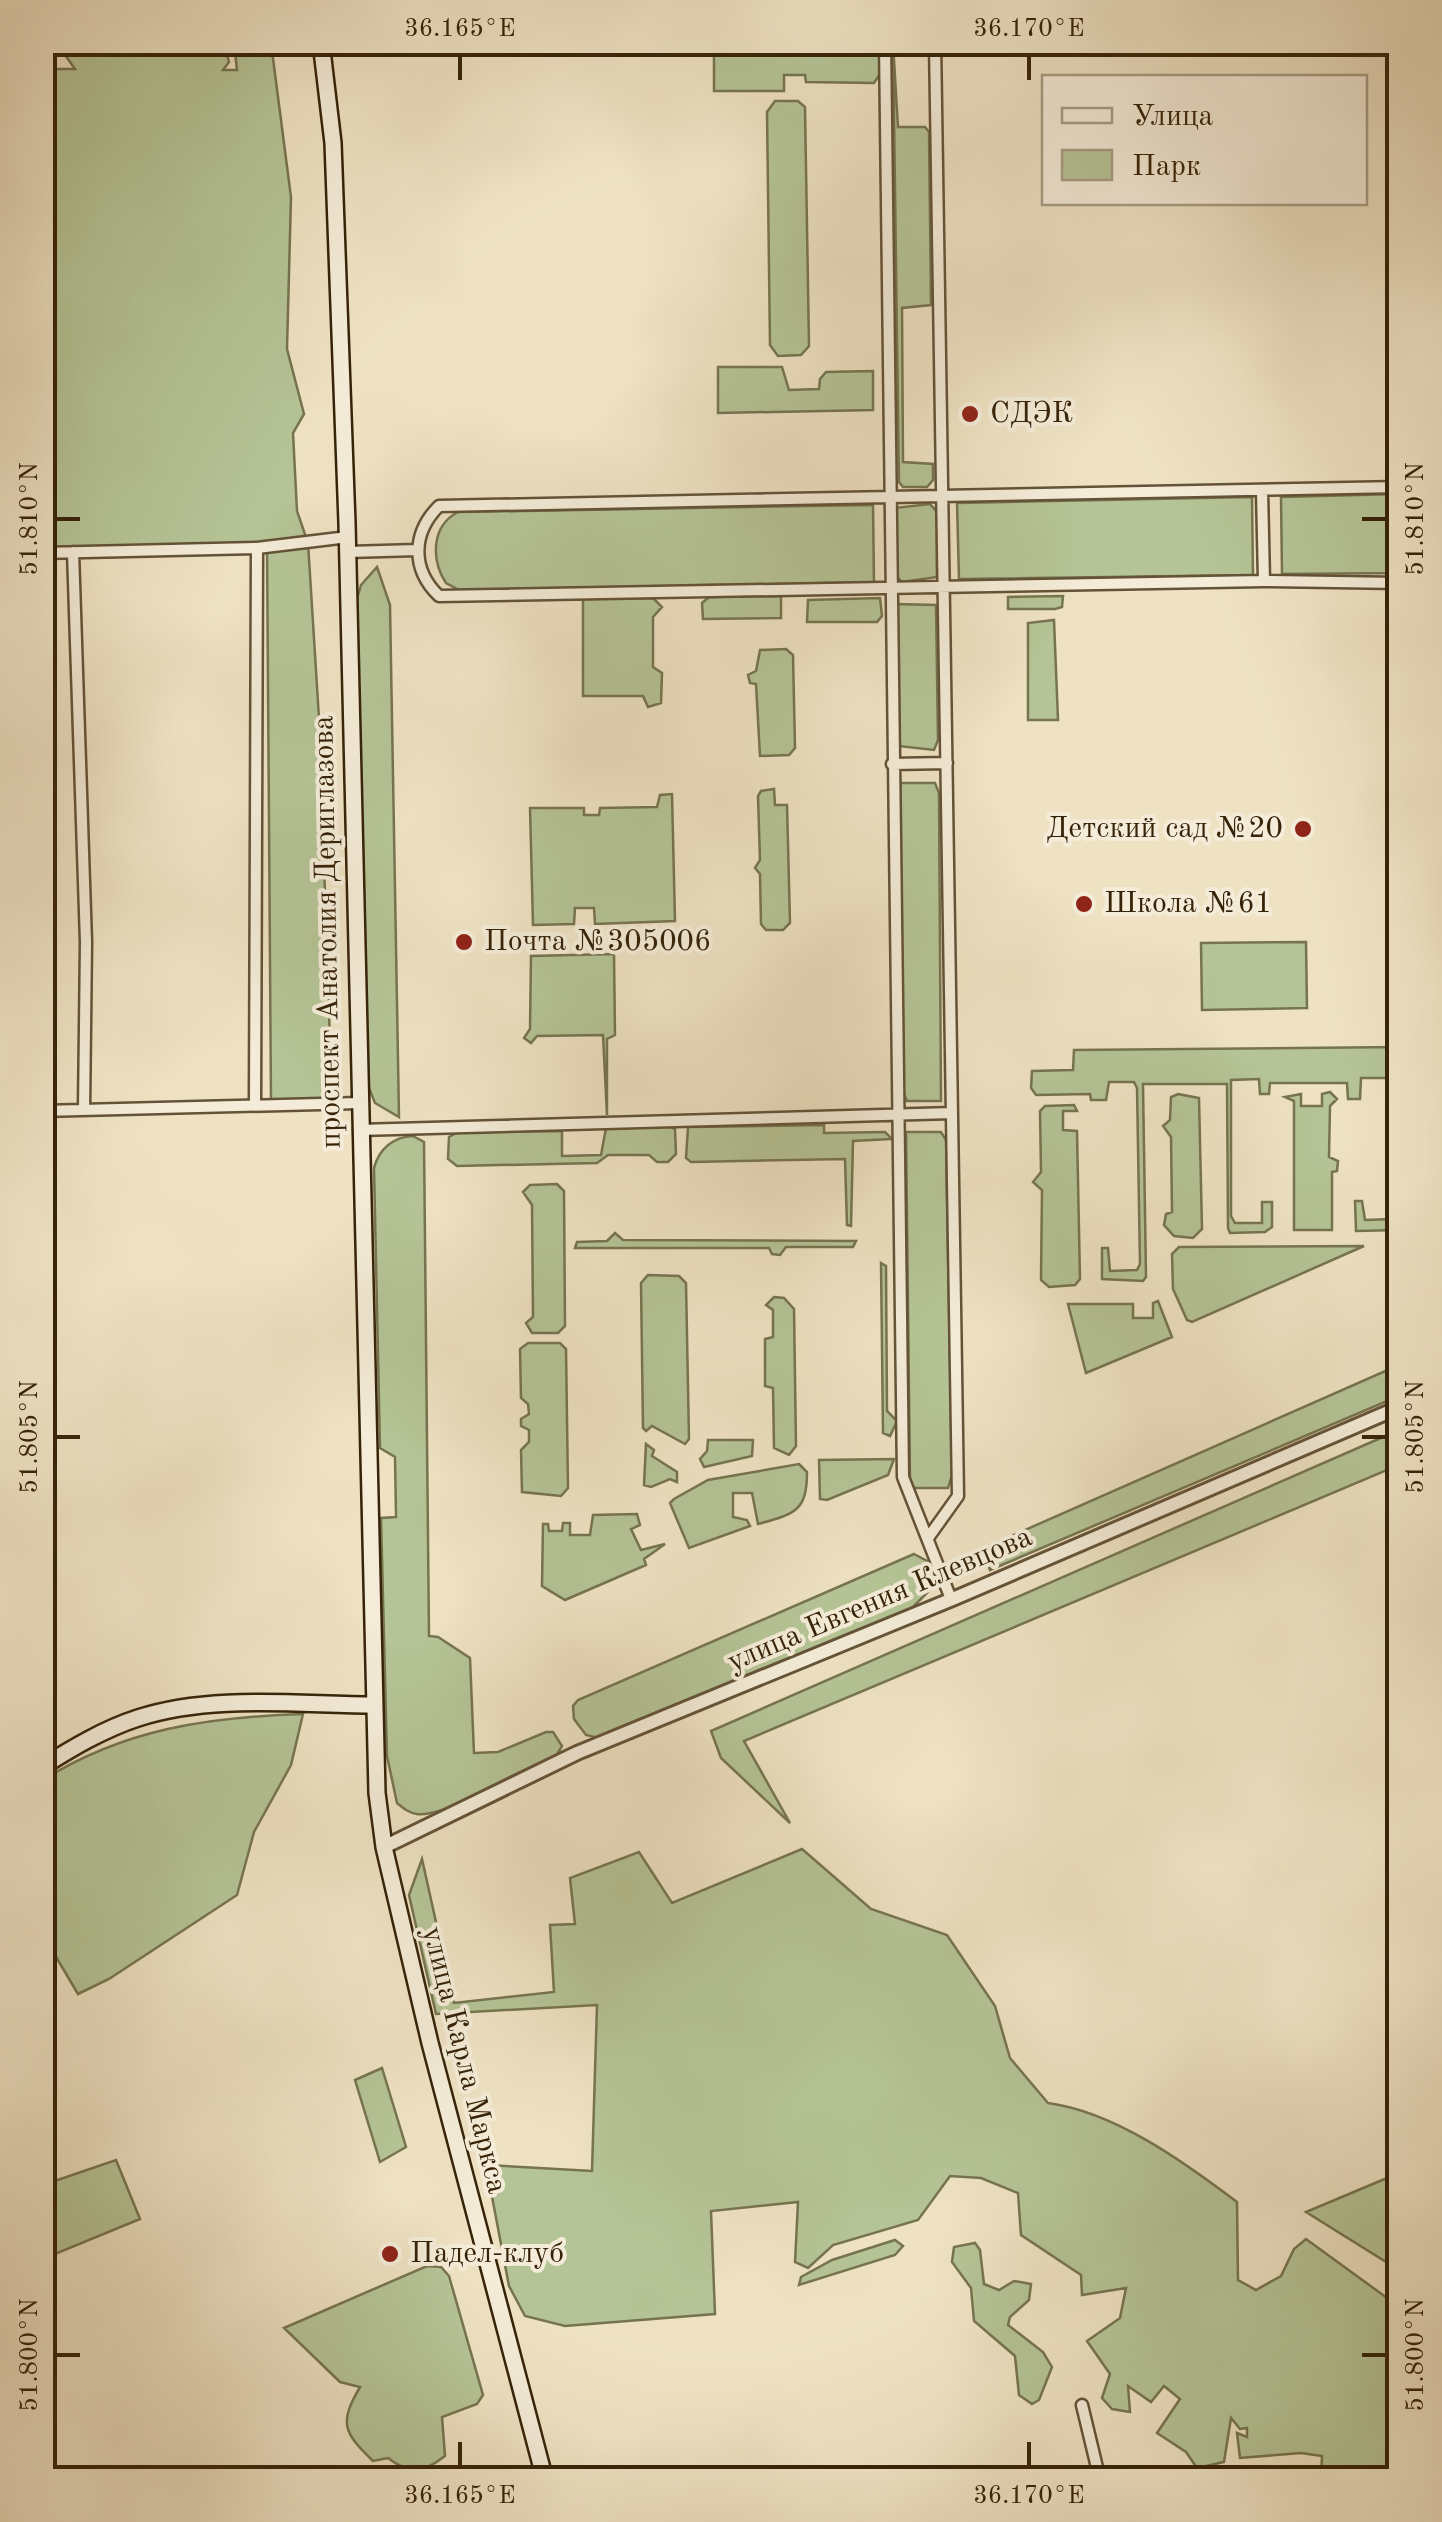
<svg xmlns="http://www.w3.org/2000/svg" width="1442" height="2522" viewBox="0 0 1442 2522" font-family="'Old Standard TT',serif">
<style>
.green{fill:#b5c496;stroke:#76744f;stroke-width:2.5}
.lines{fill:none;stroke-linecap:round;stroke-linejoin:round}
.minor-casing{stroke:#645337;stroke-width:15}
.tertiary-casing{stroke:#645337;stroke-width:18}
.secondary-casing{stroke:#362308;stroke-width:20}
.minor{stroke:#f4ecd8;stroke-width:10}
.tertiary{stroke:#f4ecd8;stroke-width:12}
.secondary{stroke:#f4ecd8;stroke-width:15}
.ticks{fill:none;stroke:#362308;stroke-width:4}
.poi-dot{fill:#8f2418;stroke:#f4ecd8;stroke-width:4}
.labels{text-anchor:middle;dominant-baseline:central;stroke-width:8;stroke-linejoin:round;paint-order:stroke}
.poi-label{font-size:30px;fill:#362308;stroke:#f4ecd8;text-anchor:start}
.street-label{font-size:30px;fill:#362308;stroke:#f4ecd8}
.neatline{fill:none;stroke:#362308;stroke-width:4}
.ticks-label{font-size:25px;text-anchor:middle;fill:#362308}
</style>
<rect width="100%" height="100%" fill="#eee2c3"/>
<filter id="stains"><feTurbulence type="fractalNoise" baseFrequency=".002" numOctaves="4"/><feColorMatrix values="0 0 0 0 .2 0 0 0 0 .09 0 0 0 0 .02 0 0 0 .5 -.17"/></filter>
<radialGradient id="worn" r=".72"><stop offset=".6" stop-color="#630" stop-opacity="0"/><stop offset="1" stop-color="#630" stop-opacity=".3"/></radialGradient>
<path class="green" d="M135 42 140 48 224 45 229 62 223 70H237L234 43H271L291 197 287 349 304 414 293 433 297 511 308 543 319 718 332 1100 271 1101 267 543 43 548 42 69H75L65 55 66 43Z
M869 43 879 47 880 74 874 83 806 82 805 75H784V91H714V54L708 53 712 45Z
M893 43 898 127H925L929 132 931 305 902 308 903 462 933 464V480L927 487H903L899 482Z
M775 101H798L805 107 809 346 801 355 778 356 770 345 767 112Z
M718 367H782L789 390 819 389 820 379 826 372 873 371V410L718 413Z
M1399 494V573L1282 574 1281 497Z
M1252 497 1253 575 959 579 957 503Z
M930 504 937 512V577L902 582 894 574V508Z
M873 505 874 582 459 590 446 583C431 560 431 526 458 512Z
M377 567 390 605 399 1117 375 1103 367 1083 357 599 361 585Z
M781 596V618L703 619 702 603 709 597Z
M1063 596 1062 607 1055 609H1008V597Z
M653 598 662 607 653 617V667L662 673 661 703 648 707 643 696H583V599Z
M880 598 882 616 877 622H807L808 600Z
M894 604 936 605 938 740 934 750 898 746Z
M1054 620 1058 720H1028V623Z
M786 649 793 655 795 748 789 755 760 756 756 684 750 683 748 675 756 671 760 650Z
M900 783H935L939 793 941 1101H907L903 1092Z
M774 789 775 805H787L790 923 783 930H766L761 924 760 874 755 868 760 860 758 796 761 791Z
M672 794 675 921 595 924 594 908H575L574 924 533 925 530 808H584V815H599L600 808 657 807 660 795Z
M1306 942 1307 1008 1202 1010 1201 943Z
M614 954 615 1035 607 1039V1115L603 1035 537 1036 531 1043 524 1038 530 1029 531 956Z
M1399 1047V1230L1356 1231 1355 1201H1362L1365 1220 1393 1219 1392 1078H1361L1360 1099H1348L1347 1083H1270L1269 1094H1260L1259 1079 1231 1080V1216L1235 1223H1262V1202H1272V1227L1265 1232 1230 1233 1228 1228 1227 1084H1143L1146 1277 1143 1281 1102 1279V1248H1108L1110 1271 1137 1270 1140 1264 1137 1088 1134 1082H1109L1106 1100H1091L1090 1094 1036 1095 1031 1088 1032 1071 1073 1070 1074 1050Z
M1330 1092 1337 1099 1330 1106 1329 1157 1338 1161 1337 1171 1332 1172V1230H1294V1101L1285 1097 1301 1094V1106H1322V1094Z
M1178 1094 1199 1098 1202 1229 1193 1238 1174 1236 1164 1225 1166 1214 1172 1212 1171 1137 1163 1126 1170 1120 1171 1097Z
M1074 1105 1077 1111H1063V1130L1077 1131 1080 1279 1075 1285 1049 1287 1041 1280 1042 1190 1033 1182 1041 1172 1040 1111 1045 1106Z
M824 1125V1133L885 1132 892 1139 853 1141 851 1226 847 1225 845 1159 691 1162 686 1158 688 1127Z
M668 1126 675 1129 676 1154 668 1162H657L649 1155H608L597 1163 457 1166 448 1159 449 1137 458 1132 562 1131V1156L601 1155 606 1128Z
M906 1132H941L946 1140 952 1475 948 1488H914L910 1480Z
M413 1136 424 1142 429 1636 438 1637 470 1658 474 1753 498 1752 546 1732H553L562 1746 556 1756C525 1769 446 1818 417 1814 409 1813 403 1808 397 1803L387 1756 381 1518 396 1517 395 1457 380 1448 374 1168C379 1149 393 1137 413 1136Z
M557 1184 564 1191 565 1326 558 1333H532L526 1323 533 1317 532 1205 523 1192 530 1185Z
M615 1233 623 1240 856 1241 853 1247H786L780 1255 772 1254 769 1248H575L577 1242 607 1241Z
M1364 1246 1192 1322 1187 1320 1173 1289 1172 1254 1179 1247Z
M881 1263 886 1266 887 1411 897 1421 890 1436 883 1433Z
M648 1275 679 1276 686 1283 689 1439 685 1444 652 1426 646 1431 643 1428 641 1283Z
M774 1297 784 1298 794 1309 796 1446 789 1455 774 1448 773 1388 765 1386V1339L773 1337V1310L766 1305Z
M1158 1301 1172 1337 1086 1373 1068 1304H1133V1318H1153V1303Z
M528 1343H560L566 1349 568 1488 561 1496 522 1492 521 1450 529 1442V1430L521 1426V1419L529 1414 528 1404 521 1398 520 1349Z
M1399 1365V1396L990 1570 982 1549Z
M1399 1430V1465L744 1741 790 1823 721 1758 711 1731Z
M708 1440H753L752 1456 704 1467 700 1459 707 1451Z
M646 1444 654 1450 652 1456 677 1472V1482L670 1479 651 1487 644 1485Z
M894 1459 888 1475 827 1500 820 1499 819 1460Z
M799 1464 807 1472C807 1511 795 1514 758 1524L752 1493H733V1517L747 1520 750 1526 689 1548 670 1503 674 1499 708 1480Z
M637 1514 640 1525 631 1529 641 1550 665 1544 644 1559 646 1565 565 1600 542 1586 543 1524H548L549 1531H562L563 1523H570V1535H590L593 1515Z
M914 1554 929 1562 930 1590 912 1608 603 1739 586 1735 574 1719 573 1706 578 1700Z
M303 1714 291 1765 254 1832 237 1895 109 1979 78 1994 43 1935V1780C124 1729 208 1717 303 1714Z
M802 1849 871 1909 947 1935 995 2006 1010 2058 1048 2103C1115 2112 1184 2162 1237 2202L1238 2280 1256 2290 1281 2276 1294 2249 1306 2239 1394 2303 1400 2315 1399 2479H1321L1322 2456 1301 2453 1240 2458 1237 2433 1247 2437V2428L1240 2429 1231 2418 1224 2462 1197 2468 1186 2452 1157 2433 1180 2399 1164 2386 1151 2402 1128 2386 1130 2412 1112 2409 1102 2398 1110 2374 1087 2341 1120 2318 1126 2288 1082 2295 1081 2275 1021 2235 1018 2193 981 2178 950 2176 918 2220 833 2245 808 2268 795 2262 798 2202 711 2211 715 2314 565 2326 525 2316 509 2286 486 2165 592 2171 597 2005 436 2014 409 1895 422 1859 454 2003 554 1992 550 1925 575 1924 570 1878 639 1852 672 1903Z
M382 2068 406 2147 380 2162 355 2080Z
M116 2160 140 2219 43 2259V2185Z
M1399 2173V2270L1306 2212Z
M895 2240 903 2246 895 2255 799 2285 801 2277 832 2260Z
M975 2243 980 2250 984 2284 999 2290 1014 2281 1031 2284 1029 2300 1010 2317 1008 2325 1043 2352 1052 2367 1039 2400 1032 2404 1019 2395 1015 2356 974 2321 971 2288 952 2262 954 2247Z
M427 2266 441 2267 449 2276 483 2395 477 2404 442 2417 445 2456C423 2473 410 2475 388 2458L373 2461C343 2432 339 2423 360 2387L340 2382 284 2328Z"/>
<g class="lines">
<defs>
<path id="minor" d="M885 42 903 1477 951 1599
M1400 487 439 506C412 533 411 569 439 596L1264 581 1400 583
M1262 491 1264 581
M73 552 86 942 84 1110
M348 552 417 550
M42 553 257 548 348 537
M892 764 947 763
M255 1105 257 548
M42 1111 359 1103
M359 1130 952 1113
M928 1538 958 1496 935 42
M1082 2405 1100 2480"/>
<path id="tertiary" d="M384 1847 577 1753 955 1598 1400 1407"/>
<path id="secondary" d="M321 42 333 143 347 523 377 1793 384 1847 430 2043 545 2480
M42 1767C72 1748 104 1729 138 1718 212 1694 299 1705 375 1705"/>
</defs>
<use href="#minor" class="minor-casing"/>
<use href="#tertiary" class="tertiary-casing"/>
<use href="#secondary" class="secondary-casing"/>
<use href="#minor" class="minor"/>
<use href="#tertiary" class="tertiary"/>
<use href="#secondary" class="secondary"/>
</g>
<path class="ticks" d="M460 55V80M1029 55V80M55 519H80M1362 519H1387M55 1437H80M1362 1437H1387M55 2355H80M1362 2355H1387M460 2442V2467M1029 2442V2467"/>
<g class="poi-dot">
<circle cx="970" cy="414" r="10"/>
<circle cx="1303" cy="829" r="10"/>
<circle cx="1084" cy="904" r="10"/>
<circle cx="464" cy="942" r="10"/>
<circle cx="390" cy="2254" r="10"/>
</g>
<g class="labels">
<g class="poi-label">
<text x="990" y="414">СДЭК</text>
<text x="1283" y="829" text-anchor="end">Детский сад №20</text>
<text x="1104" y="904">Школа №61</text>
<text x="484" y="942">Почта №305006</text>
<text x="410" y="2254">Падел-клуб</text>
</g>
<g class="street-label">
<text transform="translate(328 932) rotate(-91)">проспект Анатолия Дериглазова</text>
<text transform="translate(880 1600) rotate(-23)">улица Евгения Клевцова</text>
<text transform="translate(464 2060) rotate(76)">улица Карла Маркса</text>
</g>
</g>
<rect width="1442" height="2522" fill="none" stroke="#eee2c3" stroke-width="110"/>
<rect x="1042" y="75" width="325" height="130" fill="#f4ecd8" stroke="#a89c85" stroke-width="2.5"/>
<rect x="1062" y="108" width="50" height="15" fill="#f4ecd8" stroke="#a89c85" stroke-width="2.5"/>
<text x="1132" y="125" font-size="30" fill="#362308">Улица</text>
<rect x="1062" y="150" width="50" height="30" fill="#b5c496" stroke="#a89c85" stroke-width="2.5"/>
<text x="1132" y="175" font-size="30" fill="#362308">Парк</text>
<rect x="55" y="55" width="1332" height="2412" class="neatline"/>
<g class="ticks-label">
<text x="460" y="36">36.165°E</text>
<text x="1029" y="36">36.170°E</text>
<text transform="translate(28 519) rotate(-90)" y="9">51.810°N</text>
<text transform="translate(1414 519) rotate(-90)" y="9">51.810°N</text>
<text transform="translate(28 1437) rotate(-90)" y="9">51.805°N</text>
<text transform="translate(1414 1437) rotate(-90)" y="9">51.805°N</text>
<text transform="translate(28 2355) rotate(-90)" y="9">51.800°N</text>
<text transform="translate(1414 2355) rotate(-90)" y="9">51.800°N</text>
<text x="460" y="2503">36.165°E</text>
<text x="1029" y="2503">36.170°E</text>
</g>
<rect width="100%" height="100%" filter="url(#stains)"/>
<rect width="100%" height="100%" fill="url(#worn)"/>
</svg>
